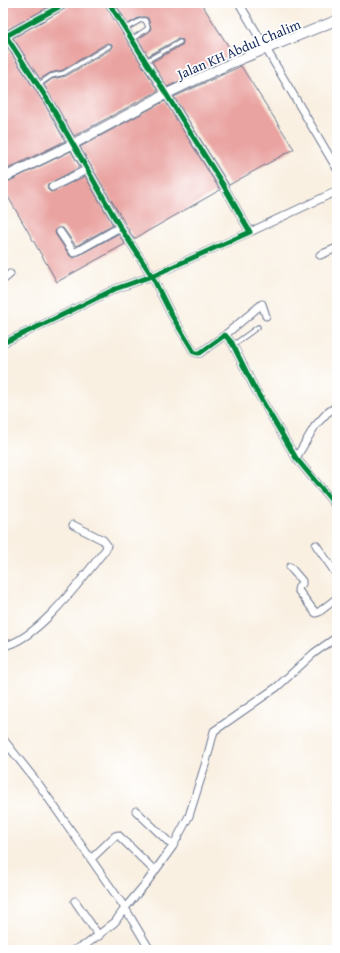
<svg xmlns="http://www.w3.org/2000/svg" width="340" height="953" viewBox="0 0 340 953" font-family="'Gentium Book Plus',serif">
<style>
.building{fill:#e9a3a0}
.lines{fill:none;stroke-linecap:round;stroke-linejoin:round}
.service-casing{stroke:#69738c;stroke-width:5.5}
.minor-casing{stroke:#69738c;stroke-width:9}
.tertiary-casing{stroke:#69738c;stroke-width:11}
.service{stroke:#fff;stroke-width:3.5}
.minor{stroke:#fff;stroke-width:7}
.tertiary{stroke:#fff;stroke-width:9}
.cycleway-casing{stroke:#fff;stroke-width:8}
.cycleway{stroke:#00873e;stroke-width:5}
.labels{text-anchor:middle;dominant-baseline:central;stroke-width:3.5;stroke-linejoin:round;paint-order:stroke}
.street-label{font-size:14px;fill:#1b2f5e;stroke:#fff}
</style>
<rect width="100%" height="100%" fill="#fff"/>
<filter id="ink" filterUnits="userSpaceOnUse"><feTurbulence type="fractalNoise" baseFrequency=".025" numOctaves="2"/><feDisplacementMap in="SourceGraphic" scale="8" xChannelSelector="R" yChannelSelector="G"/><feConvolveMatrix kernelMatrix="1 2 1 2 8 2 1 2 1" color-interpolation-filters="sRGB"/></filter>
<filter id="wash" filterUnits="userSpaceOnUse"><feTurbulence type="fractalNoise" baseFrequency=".012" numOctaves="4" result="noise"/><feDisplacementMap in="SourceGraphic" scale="16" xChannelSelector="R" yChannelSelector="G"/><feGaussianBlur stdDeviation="0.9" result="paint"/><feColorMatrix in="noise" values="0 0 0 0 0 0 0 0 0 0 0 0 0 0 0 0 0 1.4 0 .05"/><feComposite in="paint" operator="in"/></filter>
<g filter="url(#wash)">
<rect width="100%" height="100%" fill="#f9f0e2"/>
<g id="blocks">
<path class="building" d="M3 3H56L3 32Z
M71 3H104L158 91 74 136 44 85 52 79 66 76 111 49 112 46V44L107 43 63 70 50 73 40 79 13 38 68 7Z
M115 3H201L234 55 167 87 152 62 182 45 183 42V40L178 39 148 56 138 39 149 32 151 28 148 18 145 17H140L128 24Z
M3 41 45 105 65 141 3 171Z
M241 66 294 149 229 185 174 97Z
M165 101 220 190 134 239 80 147Z
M71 151 80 167 50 183 47 186 48 190 51 192 54 191 85 176 113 225 76 246 63 228H57L55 232 56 235 70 256 74 258 118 234 125 244 57 282 3 188V184Z"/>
</g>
</g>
<g filter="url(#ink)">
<use href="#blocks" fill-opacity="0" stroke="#69738c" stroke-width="1"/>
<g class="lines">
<defs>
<path id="service" d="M125 29 141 20H145L148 27 147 29 132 39
M146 61 180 42
M38 85 51 76 64 73 109 46
M233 345 258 327"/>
<path id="minor" d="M66 3 6 36 49 102 120 227 152 276 172 316 194 352 197 353H200L225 335 232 343 254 387 296 458 337 507
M239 3 337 169
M52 187 86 170
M60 232 74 253 120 227
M250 232 337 191
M320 255 337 248
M3 280 10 274
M225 335 262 304 266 316
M3 343 50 321 115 289 152 276 250 232 222 183 109 3
M296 458 315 426 327 413 337 406
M316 545 337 575
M290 567 302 581V584L299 586 298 590 314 611 316 613 319 612 337 598
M3 646C37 641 84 576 106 549L107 545 103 540 73 525
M3 739 40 786 125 908 150 950
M136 811 173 846
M91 859 115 836 118 835 155 871
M75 901 99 936
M74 950 87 944 115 922 125 908 147 882 173 846 189 816 206 762 214 731 277 687 314 653 337 637"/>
<path id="tertiary" d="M3 178 73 144 166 94 229 64 337 20"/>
</defs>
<use href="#service" class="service-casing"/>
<use href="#minor" class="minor-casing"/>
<use href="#tertiary" class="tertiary-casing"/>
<use href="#service" class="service"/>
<use href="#minor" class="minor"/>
<use href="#tertiary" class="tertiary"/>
<defs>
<path id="cycleway" d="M66 3 6 36 49 102 120 227 152 276 172 316 194 352 197 353H200L225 335 232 343 254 387 296 458 337 507
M3 343 50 321 115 289 152 276 250 232 222 183 109 3"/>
</defs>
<use href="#cycleway" class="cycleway-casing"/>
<use href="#cycleway" class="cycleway"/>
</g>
</g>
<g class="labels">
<g class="street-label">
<text transform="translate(239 49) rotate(-23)">Jalan KH Abdul Chalim</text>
</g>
</g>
<rect width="340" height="953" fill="none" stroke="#fff" stroke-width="16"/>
</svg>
